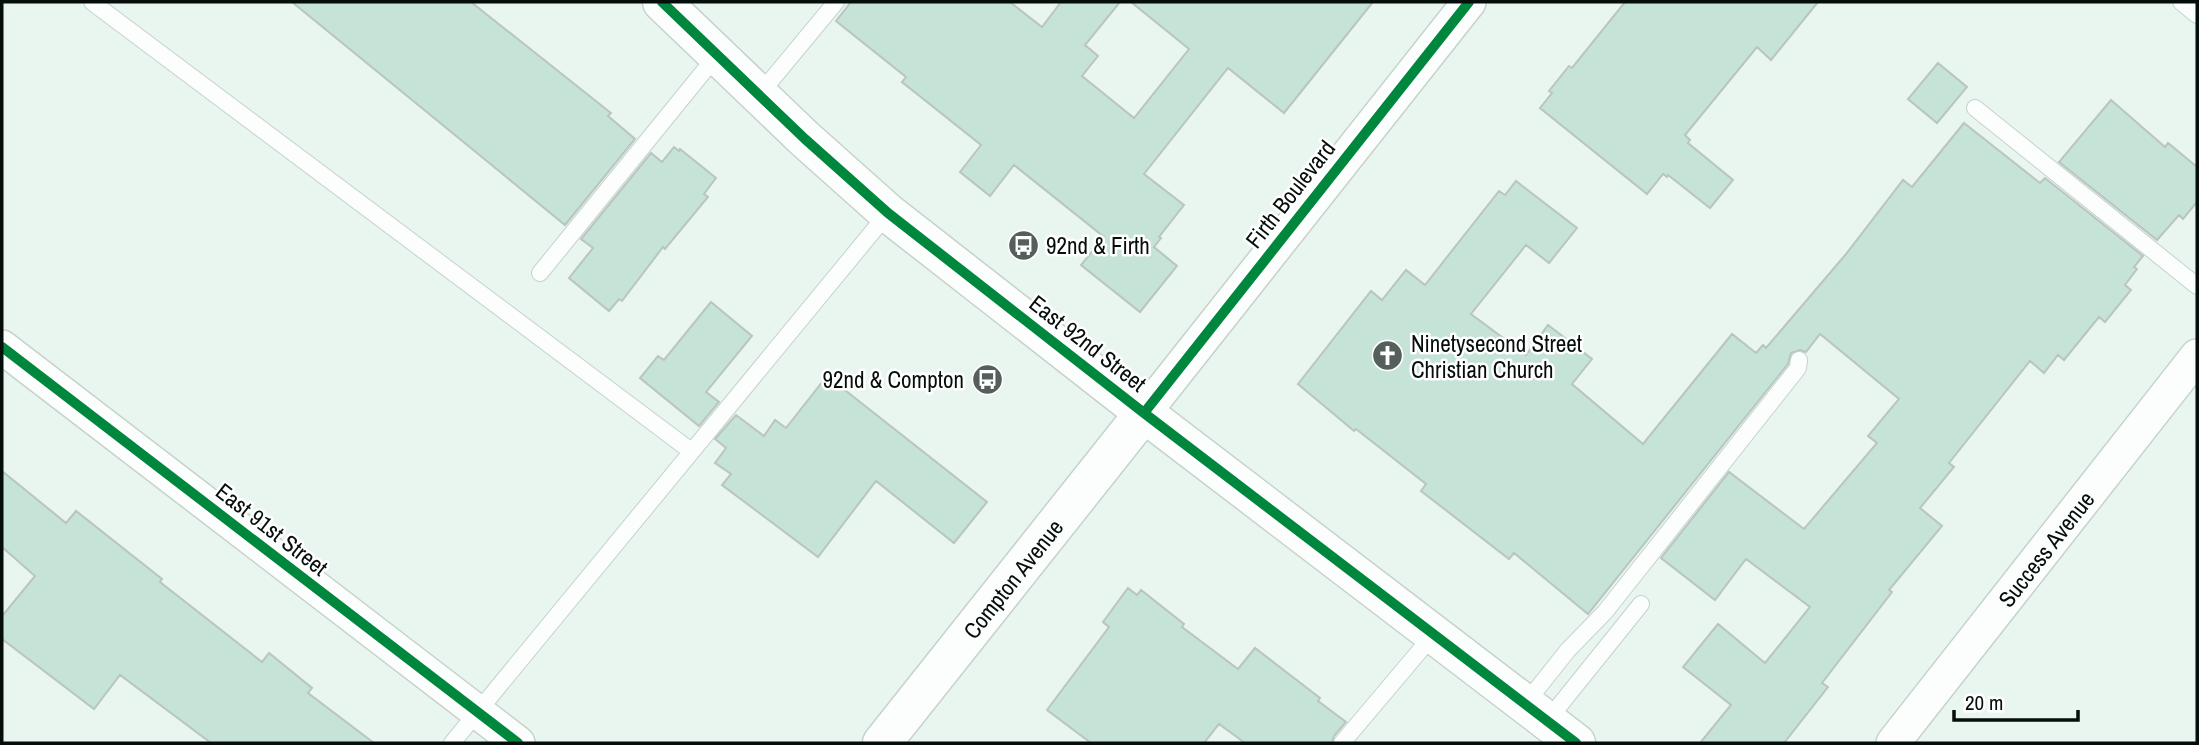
<svg xmlns="http://www.w3.org/2000/svg" width="2199" height="745" viewBox="0 0 2199 745" font-family="'Archivo Narrow',sans-serif">
<style>
.building{fill:#c5e3d7;stroke:#bac5c0;stroke-width:2}
.lines{fill:none;stroke-linecap:round;stroke-linejoin:round}
.service-casing{stroke:#c6d2cc;stroke-width:18}
.minor-casing{stroke:#c6d2cc;stroke-width:36}
.tertiary-casing{stroke:#c6d2cc;stroke-width:41}
.secondary-casing{stroke:#c6d2cc;stroke-width:41}
.service{stroke:#fcfefd;stroke-width:16}
.minor{stroke:#fcfefd;stroke-width:33}
.tertiary{stroke:#fcfefd;stroke-width:38}
.secondary{stroke:#fcfefd;stroke-width:38}
.cycleway-casing{stroke:#fff;stroke-width:15}
.cycleway{stroke:#00873e;stroke-width:10}
.labels{text-anchor:middle;dominant-baseline:central;stroke-width:5;stroke-linejoin:round;paint-order:stroke}
.street-label{font-size:23px;fill:#060e0b;stroke:#fff}
.poi-label{font-size:23px;fill:#060e0b;stroke:#fff;text-anchor:start}
</style>
<rect width="100%" height="100%" fill="#e8f6ef"/>
<path class="building" d="M292 2H471L611 113 608 116 635 139 565 225Z
M851 2H1010L1042 27 1061 2H1120L1085 45 1098 56 1082 76 1134 118 1189 49 1131 2H1373L1284 113 1228 68 1144 174 1184 205 1159 237 1161 238 1154 247 1177 266 1140 312 1081 265 1104 237 1014 165 990 196 960 172 981 145 902 82 906 77 836 21Z
M1625 2H1818L1771 60 1757 47 1685 135 1690 140 1688 143 1733 180 1710 208 1668 175 1667 177 1663 174 1647 194 1540 108 1552 93 1549 91 1569 66 1572 68Z
M1938 63 1967 87 1937 123 1908 99Z
M2111 100 2165 147 2168 143 2197 167V202L2183 219 2179 215 2157 240 2059 162Z
M1964 123 2040 183 2045 178 2143 256 2134 267 2137 269 2125 285 2131 290 2105 322 2099 317 2064 360 2058 355 2044 373 2030 361 1949 463 1954 467 1920 508 1942 526 1889 590 1892 592 1822 683 1828 687 1784 743H1700L1731 705 1683 667 1718 624 1765 663 1810 607 1746 559 1715 600 1661 558 1729 472 1804 529 1877 443 1868 436 1899 399 1820 334 1806 352 1800 350 1791 353 1788 364 1588 614 1514 553 1509 559 1421 491 1426 484 1356 429 1354 431 1298 384 1371 291 1382 300 1406 270 1425 285 1499 191 1505 195 1516 181 1577 228 1549 263 1526 245 1471 314 1526 355 1548 325 1592 359 1572 384 1643 444 1732 334 1756 353 1763 345 1766 348 1846 254 1903 180 1912 187Z
M674 147 679 151 680 149 716 178 704 194 708 197 665 249 663 247 622 301 619 299 609 311 569 278 593 248 581 239 651 153 662 162Z
M711 302 752 336 706 392 719 402 699 426 640 378 658 356 664 360Z
M827 376 987 502 954 543 876 481 818 557 722 485 731 474 715 463 726 448 715 439 736 415 764 436 775 420 786 428Z
M2 471 66 523 76 511 162 579 160 582 262 662 269 653 312 688 308 693 374 743H211L120 675 94 709 2 639V616L35 576 2 547Z
M1128 588 1137 595 1141 590 1184 624 1182 627 1238 669 1255 648 1320 698 1318 701 1346 722 1334 736 1332 743H1245L1219 724 1204 743H1091L1047 710 1109 627 1103 622Z"/>
<g class="lines">
<defs>
<path id="service" d="M92 2 691 451
M2181 2 2197 15
M759 95 836 2
M1975 108 2197 286
M540 273 717 55
M1525 704 1568 650 1605 612 1798 368 1799 360
M1547 721 1641 604
M452 743 888 213
M1342 743 1434 634"/>
<g id="minor">
<path d="M2 347 518 743"/>
<path d="M1144 413 1469 2"/>
<path id="s1" d="M1893 743 2197 356"/>
</g>
<path id="tertiary" d="M662 2 805 139 888 213 1144 413 1576 743"/>
<g id="secondary">
<path id="s2" d="M882 743 1144 413"/>
</g>
</defs>
<use href="#service" class="service-casing"/>
<use href="#minor" class="minor-casing"/>
<use href="#tertiary" class="tertiary-casing"/>
<use href="#secondary" class="secondary-casing"/>
<use href="#service" class="service"/>
<use href="#minor" class="minor"/>
<use href="#tertiary" class="tertiary"/>
<use href="#secondary" class="secondary"/>
<defs>
<path id="cycleway" d="M662 2 805 139 888 213 1144 413 1576 743
M2 347 518 743
M1144 413 1469 2"/>
</defs>
<use href="#cycleway" class="cycleway-casing"/>
<use href="#cycleway" class="cycleway"/>
</g>
<defs>
<symbol id="bus-disc" viewBox="-11 -11 22 22"><circle r="9.5" fill="#555f5b" stroke="#fff"/><path d="M-5-6H5V4H4V6H2V4H-2V6H-4V4H-5ZM-3.5-4V0h7V-4ZM-3.5 1.2v1.5H-2V1.2ZM2 1.2v1.5H3.5V1.2Z" fill="#fff"/></symbol>
<symbol id="church-disc" viewBox="-11 -11 22 22"><circle r="9.5" fill="#555f5b" stroke="#fff"/><path d="M-1.2-6h2.4v3.5h3.3v2.4h-3.3V6h-2.4V-.1h-3.3v-2.4h3.3Z" fill="#fff"/></symbol>
</defs>
<g fill-rule="evenodd">
<use href="#bus-disc" x="1006" y="228" width="35" height="35"/>
<use href="#church-disc" x="1370" y="338" width="35" height="35"/>
<use href="#bus-disc" x="970" y="362" width="35" height="35"/>
</g>
<g class="labels">
<g class="street-label">
<text transform="translate(1290 194) rotate(-52)">Firth Boulevard</text>
<text transform="translate(1088 343) rotate(38)">East 92nd Street</text>
<text transform="translate(272 529) rotate(38)">East 91st Street</text>
<text stroke="none"><textPath href="#s1" startOffset="247">Success Avenue</textPath></text>
<text stroke="none"><textPath href="#s2" startOffset="210">Compton Avenue</textPath></text>
</g>
<g class="poi-label">
<text x="1046" y="245">92nd &amp; Firth</text>
<text x="1411" y="343">Ninetysecond Street<tspan x="1411" dy="26">Christian Church</tspan></text>
<text x="964" y="379" text-anchor="end">92nd &amp; Compton</text>
</g>
</g>
<rect width="2199" height="745" fill="none" stroke="#060e0b" stroke-width="7"/>
<path d="M1954 710v10h124v-10" fill="none" stroke="#060e0b" stroke-width="3.5"/>
<text x="1965" y="710" font-size="21" fill="#060e0b" stroke="#ffffff" stroke-width="5" paint-order="stroke">20 m</text>
</svg>
